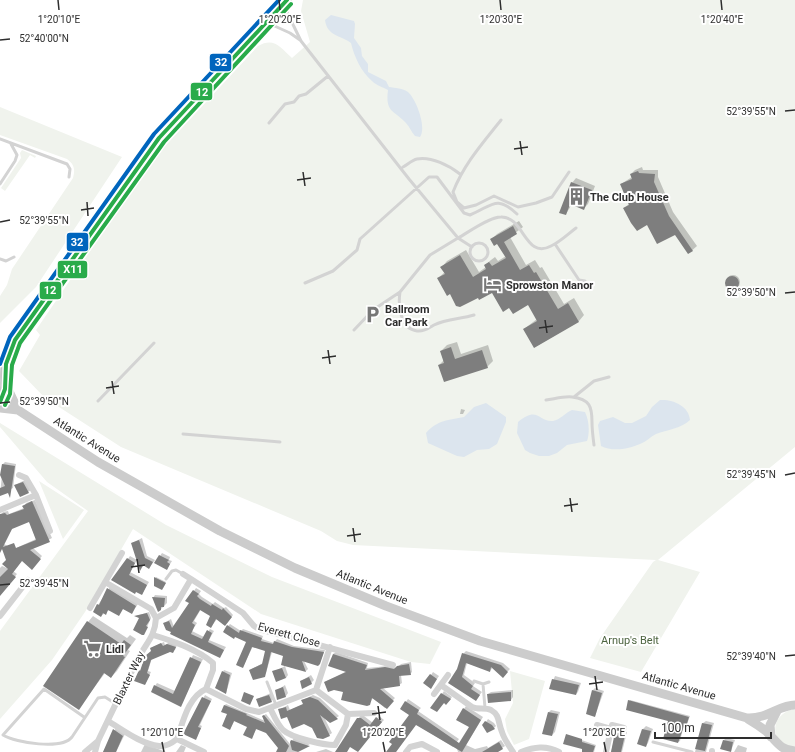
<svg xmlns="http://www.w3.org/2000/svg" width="795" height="752" viewBox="0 0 795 752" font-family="Roboto,sans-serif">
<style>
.green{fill:#f0f3ed}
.water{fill:#dce5ee}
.shadow{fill:#0003}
.building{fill:#7e7e7e;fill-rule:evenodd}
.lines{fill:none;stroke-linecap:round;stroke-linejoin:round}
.lane{stroke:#d3d3d3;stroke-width:3}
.street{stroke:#d3d3d3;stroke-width:6}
.secondary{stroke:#ccc;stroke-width:9}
.primary{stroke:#c6c6c6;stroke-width:10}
.bus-1-casing{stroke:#fff;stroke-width:7}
.bus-2-casing{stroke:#fff;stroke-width:7}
.bus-3-casing{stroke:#fff;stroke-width:7}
.bus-1{stroke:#29ab4a;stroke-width:4}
.bus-2{stroke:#29ab4a;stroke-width:4}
.bus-3{stroke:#0065bd;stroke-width:4}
.ticks{fill:none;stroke:#2e2e2e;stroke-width:1.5}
.labels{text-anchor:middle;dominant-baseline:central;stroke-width:4;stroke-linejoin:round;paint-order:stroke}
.poi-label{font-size:11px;font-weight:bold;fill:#2e2e2e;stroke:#fff;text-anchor:start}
.street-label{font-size:11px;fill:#2e2e2e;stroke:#fff}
.park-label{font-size:11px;fill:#4e6541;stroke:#fff}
.ticks-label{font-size:10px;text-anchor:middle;fill:#2e2e2e;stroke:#fff;stroke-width:4;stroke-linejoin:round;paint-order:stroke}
.line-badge{stroke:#fff;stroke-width:1.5}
.badge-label{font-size:11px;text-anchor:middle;font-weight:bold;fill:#fff}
</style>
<rect width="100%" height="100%" fill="#fff"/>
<path class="green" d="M303 0H795V447L658 560 700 572 641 672 590 658 600 638 653 562 656 560 353 545 337 541 321 531 121 447 45 398 19 371 40 335 36 330 153 159 258 46C274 37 280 47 292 58L310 42 301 11Z
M0 107 122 157 36 287 0 323V296L7 285 12 269 73 178C75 170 75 165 67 159L0 135Z
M22 150 36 156 35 158 30 155 5 191 1 188 21 158 20 153Z
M0 423 166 525 272 577 441 642 430 664 411 662 261 614 133 529 85 612 52 660 0 719V631L88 511 47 482 0 427Z
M39 481 84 510 63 539Z
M510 671 545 681 529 739 514 745 507 731 505 719 513 703Z
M793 709 795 710V747C771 748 767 716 793 709Z"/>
<path class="water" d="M331 15 354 21 355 24 354 38 361 48 362 56 368 64V72L386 81 389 87C395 88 403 88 408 92 416 99 427 127 420 137L415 136C411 132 410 127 406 123 394 110 385 113 388 90 383 87 377 86 372 81 361 72 354 56 351 43 340 35 327 36 325 20Z
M660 400C673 399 689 406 690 420 682 428 667 430 656 434 650 437 646 442 640 444 629 449 612 452 601 446L598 425 600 421 613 417 625 423H632L646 416 652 407Z
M486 403 506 417V422L497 444 489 449 477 450 464 457 457 456 428 443 426 433C437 420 449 420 464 417L474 407Z
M572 410 585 412C589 420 590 432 587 441L567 445 557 453 549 456H539L530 453 525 450 517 433 518 422C538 405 538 422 553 421 560 420 565 413 572 410Z"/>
<path class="shadow" d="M642 167 643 170H658V177L673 212 697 246 689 253 675 233 648 224 624 208 629 204 621 184 632 177 631 174 635 170Z
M576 178 595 186 588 204 584 208 572 204 566 214 572 183Z
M519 221 523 227 510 237 526 265 535 260 540 268 542 267 564 304 574 298 584 315 579 321 535 347 524 329 537 319 528 304 510 306 492 291 478 296 450 293 438 278 445 272 442 267 447 261 466 250 479 272 486 267 485 265 491 260 495 257 498 261 506 256 498 242 491 240 497 234Z
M726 282a7 7 0 1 1 14 0a7 7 0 1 1-14 0Z
M457 342 461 354 488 345 493 361 487 367 439 365 444 360 441 351 447 345Z
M461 409 465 410 463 414H460Z
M5 462 16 464 13 488 0 495 3 464Z
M25 480 31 490 28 492 15 485Z
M35 500 52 538 33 548 42 556 32 568 22 560 13 571 17 574 0 594V568L2 566 9 569 11 562 2 546 4 544 14 549 36 539 29 521 13 527 5 541 0 536V516L3 512 8 511 9 514 24 508 26 503Z
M142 538 147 556 155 560 149 568 144 565 141 569 132 543Z
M162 553 170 557 169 560 172 561 167 569 160 556Z
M130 556 137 560 130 572 149 582 142 594 113 580Z
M156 577 166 582 163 588 155 578Z
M110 587 138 604 132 613 123 609 109 610 101 616 98 605Z
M196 588 201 591 199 594 202 597 213 604 215 602 224 608 226 607 233 615 227 623 217 619 211 627 212 616 201 609 194 621 197 623 192 631 204 637 210 629 214 631 209 640 226 647 220 657 172 631 164 623 171 619 174 627 190 603 187 601Z
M155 595 167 596V603L160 610 153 598Z
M149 612 151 618 144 634 140 618 136 616Z
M93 616 127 638 130 635 136 639 128 650 130 651 117 671 111 677 105 673 79 708 88 622Z
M230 624 241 631 243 629 263 636 262 639 274 643 277 639 294 646 325 650 320 662 304 661 308 669 306 671 282 664 285 655 272 652 266 673 264 676 250 670 263 663 267 650 253 646 243 667 247 641 228 626Z
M164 642 165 645 170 642 177 645 175 650 152 658 148 671 151 672 145 684 136 680 140 671 156 648H151Z
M466 651 503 663 510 669 503 676 493 667 490 671 467 663 464 675 475 683 473 686 482 692 478 697 449 683 458 670 463 654Z
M336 652 368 663 367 668 388 666 397 668 401 664 411 662 412 672 410 674 401 675 402 683 399 685 383 688 395 698 385 708 373 698 369 704 325 682 347 671 333 654Z
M193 655 203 659 181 705 155 686 157 683 175 691Z
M285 666 288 675 286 678 273 672Z
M224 670 232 673 226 693 223 672Z
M433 672 439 676 433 685 431 675Z
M311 675 314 680 311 683 301 681Z
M555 676 581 683 578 692 576 694 550 688Z
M285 685 288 693 286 696 276 691Z
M595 688 604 691 595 716 593 690Z
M513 690V697L511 700 488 694 491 692Z
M444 691 452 697 449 701 432 708Z
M271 693 274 699 271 701 257 699Z
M205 695 212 699 200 725 202 726 197 737 185 734Z
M313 695 320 698 339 716 330 722 324 717 332 733 329 735 287 716 279 710 288 705 290 710 304 704 302 701 305 699Z
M408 699 421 708 418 711 459 739 453 747 416 724 396 752H387L394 744 411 715 401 709Z
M630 700 690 716 687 724 684 725 680 741 678 742 669 720 629 701Z
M226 704 265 721 263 716 266 714 290 744 294 738 310 744 296 752H277L279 748 267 733 257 728 253 735 248 726 235 720 230 729 228 714 224 706Z
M466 706 483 717 466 745 475 749 487 746 488 748 501 740 505 746 502 748 497 752H458L457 749 470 727 457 719Z
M551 710 560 712 555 732 552 735 549 712Z
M360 716H364L373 723 379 716 384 720 377 727 350 746 346 752H341Z
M488 719 494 723 496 726 494 728 484 725Z
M706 721 714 723 706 752H695L703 723Z
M646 726 653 729 648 743 646 746 639 743 643 729Z
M116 728 125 734 116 752H103Z
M619 730 627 732 622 752H611L616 733Z
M567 735 596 745 594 752H584V749Z
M726 738 735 740 731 751 724 740Z
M145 744 166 752H141Z
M181 745 186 747 184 752H176Z
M738 745 747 748 746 752H734Z
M326 749 333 752H316Z"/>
<path class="building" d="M638 171 639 173 655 174 654 182 669 216 693 251 688 254 675 235 657 244 647 225 637 231 631 223 623 208 629 205 620 184 632 179 630 174Z
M571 182 592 190 584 210 570 204 566 215 559 213Z
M513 226 517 234 504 242 520 270 529 265 534 273 536 272 558 309 568 303 579 322 534 348 523 329 537 321 528 305 513 314 509 308 503 312 492 293 479 300 478 298 460 307 456 306 450 294 447 296 437 278 445 274 440 267 460 255 473 277 486 269 484 265 489 262 492 266 506 258 497 244 494 246 490 239Z
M725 283a7 7 0 1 1 14 0a7 7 0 1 1-14 0Z
M451 347 455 359 482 350 488 368 444 382 438 365 444 363 440 351Z
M2 464 15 466 10 498 8 493 0 496V488L5 486 0 475Z
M23 482 29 493 20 497 14 485Z
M32 501 50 542 30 550 41 559 32 570 22 561 12 574 16 577 0 596V577L8 569 2 564 6 560 2 549 0 553V514L5 513 7 515 24 509 22 506ZM29 522 36 540 16 548 14 543 3 547 12 529Z
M139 540 145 558 153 562 149 569 143 565 140 571 131 543Z
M159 555 169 560 167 562 170 564 167 570 154 563Z
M127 558 135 563 129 575 147 585 142 595 136 592 135 594 111 580Z
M154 577 166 583 162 590 154 586Z
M107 588 136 606 132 614 123 609 119 616 108 610 106 615 103 613 101 617 93 612 97 604 99 605Z
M193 590 199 594 197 596 200 599 211 606 212 604 222 610 223 608 232 617 225 626 216 619 211 628 206 625 210 616 200 610 192 623 195 625 191 634 202 639 207 630 212 633 208 642 224 650 220 658 170 634 171 632 166 630 163 623 169 621 172 628 189 603 185 601Z
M152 597 165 598 164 607H161V610L158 612Z
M147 613 150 620 146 626 148 627 144 635H142L133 630 139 618 134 616Z
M87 621 121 644 124 640 131 645 123 656 125 657 111 678 104 673 79 710 43 686Z
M227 625 239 633 240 630 262 638 261 641 273 644 274 641 292 647 324 652 320 664 318 666 302 661 306 672 281 665 283 656 271 652 265 677 253 680 249 670 262 664 265 651 252 647 243 668 236 665 246 642 235 637 234 639 223 632Z
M161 643 163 646 167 644 176 647 173 653 170 652 151 660 147 673 150 675 145 685 134 681 139 670 140 671 145 656 151 651 150 648Z
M462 653 501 665 508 672 503 678 491 667 490 672 466 663 462 677 473 686 471 689 480 695 476 701 448 683 457 669Z
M333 654 367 665 365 670 385 667 394 669 397 666 409 664 411 675 399 676 400 686 380 689 394 701 387 709 372 698 370 705 367 706 341 700 343 692 334 690 328 692 324 682 346 672 328 666Z
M190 657 201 662 181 707 151 692 154 685 173 694Z
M282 668 286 678 276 682 272 671Z
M222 671 230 675 226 694 215 688Z
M430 674 437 679 431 689 423 683Z
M309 677 312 684 302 689 300 681Z
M552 679 579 685 576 695 549 689Z
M283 687 286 697 277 700 275 690Z
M592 690 602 693 595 717 586 714Z
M244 692 254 696 250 705 241 701Z
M511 692V701L488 703 487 694Z
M441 693 451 699 446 705 444 703 437 712 430 708Z
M269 695 272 702 259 707 256 699Z
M202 697 211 701 198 727 201 728 196 740 183 734Z
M310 697 318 700 338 719 330 723 320 715 330 736 323 739 317 738 312 728 304 724 292 729 287 717 281 719 278 709 286 707 287 711 303 704 301 700Z
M628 700 689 717 686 727 684 726 678 743 663 739 668 721 626 710Z
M405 701 419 710 417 714 459 743 469 727 456 720 463 708 481 720 462 752 416 725 396 752H386L392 744 389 742 409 715 400 709Z
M224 705 247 714 246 715 265 723 262 716 264 715 289 746 286 752H276L278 748 266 733 256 729 252 739 243 735 247 727 234 721 230 730 222 726 227 714 221 712Z
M548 712 558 714 552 736 542 734Z
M376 717 382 722 358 752 350 747 347 752H335L357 718H361L370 725Z
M485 721 492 725 495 729 487 733 482 725Z
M702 723 712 725 705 751 695 749Z
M113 729 123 736 116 752H103Z
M642 729 651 731 646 747 637 744Z
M615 732 625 735 621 752H611Z
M566 734 582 739V742L595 746 593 752H582V749L563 744Z
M291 740 306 745 310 746 298 752 292 750 290 742Z
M723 740 733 742 731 752 720 749Z
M499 742 503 749 498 752H482Z"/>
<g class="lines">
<path class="lane" d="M284 6 301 41 308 50 409 179 458 238C469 232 489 217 501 217 524 216 525 260 551 246 560 242 568 234 576 228
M268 23 290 33 300 40
M501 120C482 144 464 164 453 192L457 202 464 208 476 205 494 196 518 207 536 203 552 197 569 172
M269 123 285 104 294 102 299 96 306 94 328 76
M0 139 67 164 70 169 69 177
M403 167C407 165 412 160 417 159 431 156 450 166 460 174
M0 184 15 161 17 155 11 144
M470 252a9 9 0 1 1 18 0a9 9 0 1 1-18 0Z
M555 244 579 280 585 281
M0 259 6 261 14 257
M305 283 333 271 357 250 360 239 429 177H437L464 213 470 215C492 206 496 194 517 214
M400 292C398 305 400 329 417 331 424 332 429 328 434 325 446 319 461 319 474 315
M354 330 373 310 400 292 430 255 458 238 472 247
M574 397 594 381 609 377
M546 400C554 399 564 396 572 397 590 399 592 407 592 422 592 430 593 437 594 445
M98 401 154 343
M183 434 280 442
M166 579 172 571 176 570 183 574
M474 681 483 684 489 682
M267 682 276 705
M483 684 485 708
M84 717 44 689 3 735C16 743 62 750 72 737L98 698 105 697 116 704
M653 742 692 752"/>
<path class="street" d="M36 495 50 531
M0 510 36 495 26 478 19 475
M191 579 243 613 254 626 259 629 393 665
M105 582 151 609 156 618
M90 608 122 553
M0 616 28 580
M153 635C173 641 197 649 213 663V670L206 689
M441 685 472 707C478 710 485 707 491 710 500 715 498 723 502 732 504 739 509 746 513 752
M206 689 246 709 259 712 316 690 348 714 346 725 335 745C323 745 292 738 283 730 277 724 274 716 270 708
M316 690 330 647
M434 694 448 675
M348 714 374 713
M108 721C123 730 141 744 159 746 166 747 172 743 177 739
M597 725 611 729
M177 739C183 722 188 697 206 689
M177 739 204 752
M85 752 98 741
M95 752 98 741C111 714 124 686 138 659 146 643 155 637 156 618L174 608 191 579 183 574
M406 752 410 747 422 744 437 752
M521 752C534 747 546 745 559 752
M606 752 612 725 624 728
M712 752V751"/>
<path class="secondary" d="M5 383 18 410
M0 408 18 410 98 462 220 531 295 568 386 606 480 641 747 718C768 719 779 705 795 705
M748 719C755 723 761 727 767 732 777 742 780 750 795 751
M771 737 770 725 777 711"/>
<path class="primary" d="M0 402C9 391 3 377 6 364 8 356 12 348 15 340L105 212 159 138 287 0"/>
<defs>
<path id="bus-1" d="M0 402 5 389 6 364 15 340 159 138 287 0"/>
<path id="bus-2" d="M5 405 10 394 12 365 20 343 164 142 291 4"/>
<path id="bus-3" d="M0 364 10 337 154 134 279 0"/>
</defs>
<use href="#bus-1" class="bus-1-casing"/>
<use href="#bus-2" class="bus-2-casing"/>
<use href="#bus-3" class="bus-3-casing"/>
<use href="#bus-1" class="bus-1"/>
<use href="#bus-2" class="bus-2"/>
<use href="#bus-3" class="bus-3"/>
</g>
<path class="ticks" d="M58 0 59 10M279 0 280 10M500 0 501 10M721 0 722 10M0 40 10 39M785 111 795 110M520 141 522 155M514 149 528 147M303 172 305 186M297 180 311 178M87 202 88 216M81 210 94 208M0 222 10 220M785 293 795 292M545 320 547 333M539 328 553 326M328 350 330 364M322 358 336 356M112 381 114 394M106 388 119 386M0 403 10 402M785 475 795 473M570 498 572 512M564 506 578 504M353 528 355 542M347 536 361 534M137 559 139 573M131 567 145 565M0 585 10 584M785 656 795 655M595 676 597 690M589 684 603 682M378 706 380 720M372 714 386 712M162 742 164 752M383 742 385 752M604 742 606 752"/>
<defs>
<symbol id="building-bare" viewBox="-9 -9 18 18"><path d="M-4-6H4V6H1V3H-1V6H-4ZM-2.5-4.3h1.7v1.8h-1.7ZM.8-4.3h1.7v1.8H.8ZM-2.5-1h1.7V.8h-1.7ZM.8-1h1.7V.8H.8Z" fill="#777" stroke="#fff" stroke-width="2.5" paint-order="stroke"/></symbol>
<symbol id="hotel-bare" viewBox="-9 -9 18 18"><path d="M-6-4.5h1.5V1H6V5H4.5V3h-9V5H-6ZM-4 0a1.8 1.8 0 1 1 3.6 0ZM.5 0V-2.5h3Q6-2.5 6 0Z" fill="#777" stroke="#fff" stroke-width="2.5" paint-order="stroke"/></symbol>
<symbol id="parking-bare" viewBox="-9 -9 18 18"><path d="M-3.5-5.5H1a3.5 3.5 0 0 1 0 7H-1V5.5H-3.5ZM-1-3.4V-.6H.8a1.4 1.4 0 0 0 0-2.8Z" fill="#777" stroke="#fff" stroke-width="2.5" paint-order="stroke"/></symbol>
<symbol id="supermarket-bare" viewBox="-9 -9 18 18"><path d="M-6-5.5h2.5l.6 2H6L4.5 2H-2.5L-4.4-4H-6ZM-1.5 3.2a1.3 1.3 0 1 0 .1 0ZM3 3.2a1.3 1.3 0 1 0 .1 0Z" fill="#777" stroke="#fff" stroke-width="2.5" paint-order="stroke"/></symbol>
</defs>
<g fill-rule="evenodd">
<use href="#building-bare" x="564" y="184" width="25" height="25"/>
<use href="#hotel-bare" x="480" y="272" width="25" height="25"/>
<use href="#parking-bare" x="360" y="302" width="25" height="25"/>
<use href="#supermarket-bare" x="80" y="636" width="25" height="25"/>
</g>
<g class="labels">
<g class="poi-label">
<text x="590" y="197">The Club House</text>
<text x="506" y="285">Sprowston Manor</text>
<text x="385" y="309">Ballroom<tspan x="385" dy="13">Car Park</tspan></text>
<text x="106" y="649">Lidl</text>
</g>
<g class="street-label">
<text transform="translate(87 440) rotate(32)">Atlantic Avenue</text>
<text transform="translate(372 587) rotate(22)">Atlantic Avenue</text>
<text transform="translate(289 635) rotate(16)">Everett Close</text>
<text transform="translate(129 678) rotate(-64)">Blaxter Way</text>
<text transform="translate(679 686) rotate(16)">Atlantic Avenue</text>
</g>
<g class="park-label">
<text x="630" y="640">Arnup's Belt</text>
</g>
</g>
<g class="ticks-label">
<text x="59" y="23">1°20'10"E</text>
<text x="280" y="23">1°20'20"E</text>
<text x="501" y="23">1°20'30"E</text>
<text x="722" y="23">1°20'40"E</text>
<text x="44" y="42">52°40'00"N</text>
<text x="751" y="115">52°39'55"N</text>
<text x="44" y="224">52°39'55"N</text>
<text x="751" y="296">52°39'50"N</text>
<text x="44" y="405">52°39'50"N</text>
<text x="751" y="478">52°39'45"N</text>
<text x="44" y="587">52°39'45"N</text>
<text x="751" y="660">52°39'40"N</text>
<text x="162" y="736">1°20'10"E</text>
<text x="383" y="736">1°20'20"E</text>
<text x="604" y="736">1°20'30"E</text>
</g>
<g class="line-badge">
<rect x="209" y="53" width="23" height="19" rx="4" fill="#0065bd"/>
<rect x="190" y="82" width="23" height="19" rx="4" fill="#29ab4a"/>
<rect x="66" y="232" width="23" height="20" rx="4" fill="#0065bd"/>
<rect x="57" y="260" width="31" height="19" rx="4" fill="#29ab4a"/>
<rect x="39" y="281" width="23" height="19" rx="4" fill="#29ab4a"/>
</g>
<g class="badge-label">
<text x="221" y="66">32</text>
<text x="202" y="96">12</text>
<text x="77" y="246">32</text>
<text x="73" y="273">X11</text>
<text x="50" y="294">12</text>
</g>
<path d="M655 732v6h116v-6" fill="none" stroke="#2e2e2e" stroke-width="2"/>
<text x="661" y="732" font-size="12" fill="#2e2e2e" stroke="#ffffff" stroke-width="3" paint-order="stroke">100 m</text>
</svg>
